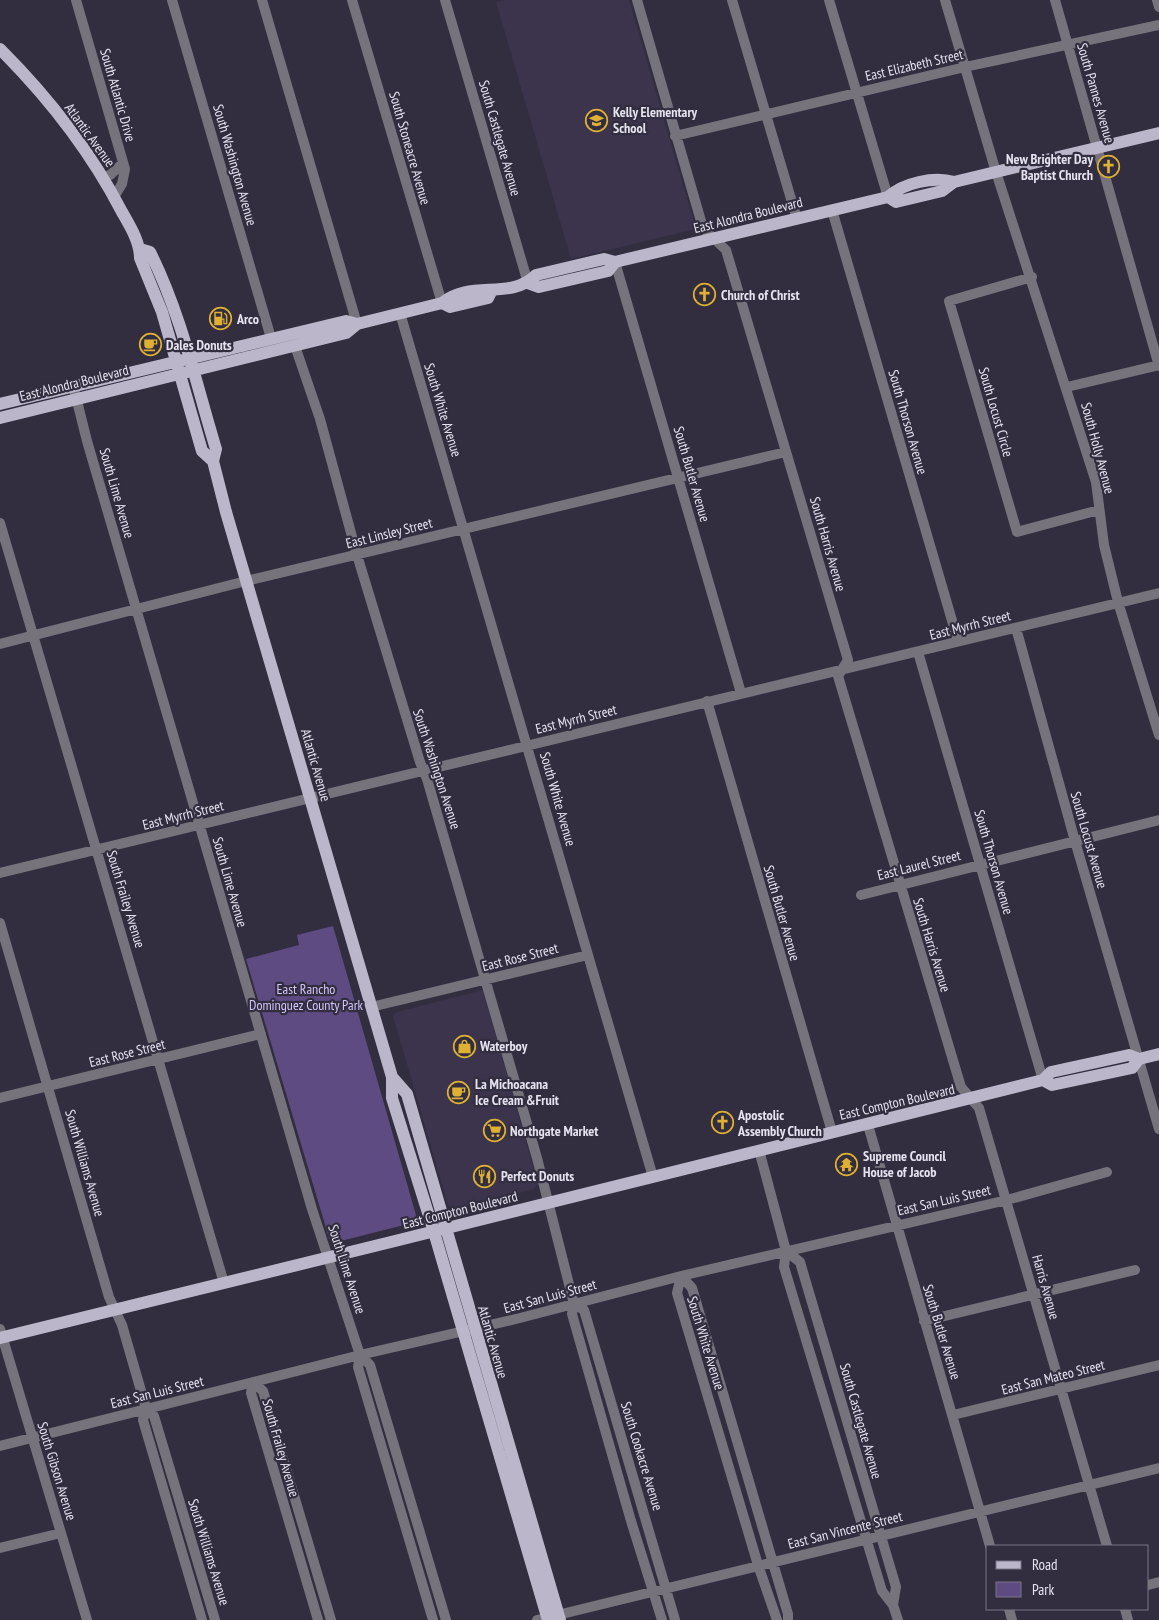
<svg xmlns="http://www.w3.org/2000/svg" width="1159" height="1620" viewBox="0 0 1159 1620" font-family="'PT Sans Narrow',sans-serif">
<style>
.built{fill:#3c344d}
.green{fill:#5d4b81}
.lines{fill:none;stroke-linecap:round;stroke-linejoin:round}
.minor{stroke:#76737d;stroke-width:10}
.major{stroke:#bcb6ca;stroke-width:12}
.labels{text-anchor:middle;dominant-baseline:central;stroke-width:4.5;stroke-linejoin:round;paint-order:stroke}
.street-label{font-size:14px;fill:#e6e3f0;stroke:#322d3f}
.poi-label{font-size:14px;font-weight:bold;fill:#e6e3f0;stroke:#322d3f;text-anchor:start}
.park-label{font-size:14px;fill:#d4c5fa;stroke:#322d3f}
</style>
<rect width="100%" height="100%" fill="#322d3f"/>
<path class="built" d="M504 0H629L696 229 571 259 496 2Z
M483 990 538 1184 534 1189 455 1210 448 1205 393 1016 397 1012Z"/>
<path class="green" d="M333 926 416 1215 412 1223 333 1243 329 1238 246 959 299 945 297 935Z"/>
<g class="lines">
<path class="minor" d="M76 0 125 169 122 184 114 197
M172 0 271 338
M262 0 357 324
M352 0 442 303
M445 0 528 283
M637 0 703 228 726 250 848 660 838 676 961 1087 979 1108 1107 1546
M732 0 797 219
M829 0 888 197
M945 0 996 172 1096 482 1104 545 1118 602 1159 735
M1055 0 1159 366
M1157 0 1159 7
M675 136 965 67 1159 25
M102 177 110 175 123 163
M832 210 958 641
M615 262 741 693
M1032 277 949 301 1017 532 1099 510
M400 313 653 1177
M295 346 320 419 357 555 420 762 427 779 537 1158 574 1304 572 1314 631 1521 662 1620
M1067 387 1159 365
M75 393 87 441 312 1209 360 1355 370 1365 446 1620
M0 523 224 1283
M1016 628 1075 841 1159 1129
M0 644 246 581 786 452
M918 652 1043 1080
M707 701 832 1132
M0 873 1159 593
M861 895 1159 820
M0 923 109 1297 122 1325 146 1408 154 1416 215 1620
M371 1007 588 955
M0 1098 261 1034
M868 1125 990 1546
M759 1150 786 1251 784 1267 882 1591 893 1605 898 1620
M786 1251 800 1262 896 1587 893 1605
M681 1276 692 1288 788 1614V1620
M681 1276 677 1293 758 1565 777 1620
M574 1304 584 1310 675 1620
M924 1321 1135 1270
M0 1329 87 1620
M360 1355 358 1367 433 1620
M253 1382 263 1391 331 1620
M253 1382 251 1393 318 1620
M146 1408 143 1420 202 1620
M953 1415 1159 1365
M0 1446 360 1355 520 1318 681 1276 1007 1200 1107 1172
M0 1548 61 1533
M1148 1585 1159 1582
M1009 1609 1012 1620
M1125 1609 1128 1620
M537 1620 1159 1468"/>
<path class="major" d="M0 49C48 97 91 152 122 212 130 226 140 242 140 258L162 312 202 451 213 461
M888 197 896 202 942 191 954 182 1159 133
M140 249 150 252C181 314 196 383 216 449L213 461 226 512 392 1077V1098L434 1232 548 1620
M528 283 539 287 608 271 615 262
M442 303 450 307 488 298 491 292
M0 404 346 321 357 324
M0 418 346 333 357 324 442 303C471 279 510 301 536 275L604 259 615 262 888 197C903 183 934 176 954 182
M392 1077 407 1094 560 1620
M1043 1080 1052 1085 1132 1068 1139 1059
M0 1338C348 1253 695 1167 1043 1080L1051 1072 1129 1055 1139 1059 1159 1054"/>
</g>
<defs>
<symbol id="school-ring" viewBox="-11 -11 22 22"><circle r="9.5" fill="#322d3f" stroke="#deb133" stroke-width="1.5"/><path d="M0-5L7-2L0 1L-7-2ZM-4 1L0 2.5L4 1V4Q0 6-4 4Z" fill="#deb133"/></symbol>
<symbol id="church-ring" viewBox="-11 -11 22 22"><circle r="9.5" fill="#322d3f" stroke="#deb133" stroke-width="1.5"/><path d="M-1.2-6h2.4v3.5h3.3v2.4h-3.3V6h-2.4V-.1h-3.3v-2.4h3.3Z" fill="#deb133"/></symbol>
<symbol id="fuel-ring" viewBox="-11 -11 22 22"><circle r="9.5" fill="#322d3f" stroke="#deb133" stroke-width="1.5"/><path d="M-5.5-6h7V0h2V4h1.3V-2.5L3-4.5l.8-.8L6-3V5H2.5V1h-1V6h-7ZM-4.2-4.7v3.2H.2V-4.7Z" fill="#deb133"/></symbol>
<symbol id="cafe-ring" viewBox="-11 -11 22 22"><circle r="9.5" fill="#322d3f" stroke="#deb133" stroke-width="1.5"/><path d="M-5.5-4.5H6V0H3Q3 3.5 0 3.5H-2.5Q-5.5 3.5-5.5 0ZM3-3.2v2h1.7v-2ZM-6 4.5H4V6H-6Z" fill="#deb133"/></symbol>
<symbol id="shop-ring" viewBox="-11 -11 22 22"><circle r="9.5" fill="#322d3f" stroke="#deb133" stroke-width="1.5"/><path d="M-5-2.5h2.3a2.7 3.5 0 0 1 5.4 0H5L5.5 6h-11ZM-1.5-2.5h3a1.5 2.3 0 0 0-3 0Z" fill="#deb133"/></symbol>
<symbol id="supermarket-ring" viewBox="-11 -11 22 22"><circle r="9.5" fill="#322d3f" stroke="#deb133" stroke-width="1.5"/><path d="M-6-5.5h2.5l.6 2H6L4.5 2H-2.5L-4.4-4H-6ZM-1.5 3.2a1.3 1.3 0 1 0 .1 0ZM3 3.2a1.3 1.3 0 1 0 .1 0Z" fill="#deb133"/></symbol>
<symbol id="temple-ring" viewBox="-11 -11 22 22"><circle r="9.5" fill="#322d3f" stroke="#deb133" stroke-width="1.5"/><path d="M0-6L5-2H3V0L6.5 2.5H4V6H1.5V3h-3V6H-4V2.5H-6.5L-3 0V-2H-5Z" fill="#deb133"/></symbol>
<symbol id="restaurant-ring" viewBox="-11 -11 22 22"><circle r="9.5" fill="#322d3f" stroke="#deb133" stroke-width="1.5"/><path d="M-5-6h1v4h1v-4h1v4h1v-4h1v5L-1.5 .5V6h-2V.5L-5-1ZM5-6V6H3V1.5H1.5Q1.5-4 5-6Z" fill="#deb133"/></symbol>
</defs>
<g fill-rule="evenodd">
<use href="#school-ring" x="584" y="108" width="25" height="25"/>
<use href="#church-ring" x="1096" y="154" width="25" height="25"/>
<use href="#church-ring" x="692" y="282" width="25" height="25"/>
<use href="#fuel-ring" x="208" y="306" width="25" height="25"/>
<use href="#cafe-ring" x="138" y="332" width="25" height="25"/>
<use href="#shop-ring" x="452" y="1034" width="25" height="25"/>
<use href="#cafe-ring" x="446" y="1080" width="25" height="25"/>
<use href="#church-ring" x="710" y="1110" width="25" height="25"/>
<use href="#supermarket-ring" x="482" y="1118" width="25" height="25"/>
<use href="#temple-ring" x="834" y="1152" width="25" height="25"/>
<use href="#restaurant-ring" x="472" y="1164" width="25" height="25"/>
</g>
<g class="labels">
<g class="street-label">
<text transform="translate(914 65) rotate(-13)">East Elizabeth Street</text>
<text transform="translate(1096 93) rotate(74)">South Pannes Avenue</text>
<text transform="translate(118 95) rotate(74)">South Atlantic Drive</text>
<text transform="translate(90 135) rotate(54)">Atlantic Avenue</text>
<text transform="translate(500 138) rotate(74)">South Castlegate Avenue</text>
<text transform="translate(410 148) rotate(74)">South Stoneacre Avenue</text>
<text transform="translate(235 165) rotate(74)">South Washington Avenue</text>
<text transform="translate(748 215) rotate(-14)">East Alondra Boulevard</text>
<text transform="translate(74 383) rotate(-14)">East Alondra Boulevard</text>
<text transform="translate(443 410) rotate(73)">South White Avenue</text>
<text transform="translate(996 412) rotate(74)">South Locust Circle</text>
<text transform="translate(908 422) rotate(74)">South Thorson Avenue</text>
<text transform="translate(1098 448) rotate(75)">South Holly Avenue</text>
<text transform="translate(692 474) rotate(74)">South Butler Avenue</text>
<text transform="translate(117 493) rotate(74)">South Lime Avenue</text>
<text transform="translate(389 533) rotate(-14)">East Linsley Street</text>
<text transform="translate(828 544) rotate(74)">South Harris Avenue</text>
<text transform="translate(970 625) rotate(-14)">East Myrrh Street</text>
<text transform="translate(576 719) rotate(-14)">East Myrrh Street</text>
<text transform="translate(316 765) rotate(74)">Atlantic Avenue</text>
<text transform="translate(437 769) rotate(72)">South Washington Avenue</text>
<text transform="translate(558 799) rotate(74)">South White Avenue</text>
<text transform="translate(183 815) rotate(-14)">East Myrrh Street</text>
<text transform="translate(1089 840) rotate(74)">South Locust Avenue</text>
<text transform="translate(994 862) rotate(74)">South Thorson Avenue</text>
<text transform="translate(919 865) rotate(-14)">East Laurel Street</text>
<text transform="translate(230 882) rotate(74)">South Lime Avenue</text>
<text transform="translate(126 899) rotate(73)">South Frailey Avenue</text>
<text transform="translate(782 913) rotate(74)">South Butler Avenue</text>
<text transform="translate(932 945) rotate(73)">South Harris Avenue</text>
<text transform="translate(520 957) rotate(-14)">East Rose Street</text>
<text transform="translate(127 1053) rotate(-14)">East Rose Street</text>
<text transform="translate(897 1102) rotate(-13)">East Compton Boulevard</text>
<text transform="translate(85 1163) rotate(74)">South Williams Avenue</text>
<text transform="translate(944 1200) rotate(-13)">East San Luis Street</text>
<text transform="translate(460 1210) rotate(-14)">East Compton Boulevard</text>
<text transform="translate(347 1269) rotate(72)">South Lime Avenue</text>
<text transform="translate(1046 1287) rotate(74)">Harris Avenue</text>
<text transform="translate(550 1296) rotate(-15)">East San Luis Street</text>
<text transform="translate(942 1332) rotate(73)">South Butler Avenue</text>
<text transform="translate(493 1342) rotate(74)">Atlantic Avenue</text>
<text transform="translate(706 1343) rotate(73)">South White Avenue</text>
<text transform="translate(1053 1377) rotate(-14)">East San Mateo Street</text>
<text transform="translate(157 1392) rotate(-14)">East San Luis Street</text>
<text transform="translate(861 1421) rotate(74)">South Castlegate Avenue</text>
<text transform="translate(281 1448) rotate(74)">South Frailey Avenue</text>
<text transform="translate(642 1456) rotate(73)">South Cookacre Avenue</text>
<text transform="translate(57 1471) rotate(73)">South Gibson Avenue</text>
<text transform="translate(845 1530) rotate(-14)">East San Vincente Street</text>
<text transform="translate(209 1552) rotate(73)">South Williams Avenue</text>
</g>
<g class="poi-label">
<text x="613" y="112">Kelly Elementary<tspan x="613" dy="16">School</tspan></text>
<text x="1093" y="159" text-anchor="end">New Brighter Day<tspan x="1093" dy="16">Baptist Church</tspan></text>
<text x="721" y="295">Church of Christ</text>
<text x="237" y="319">Arco</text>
<text x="166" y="345">Dales Donuts</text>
<text x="480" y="1046">Waterboy</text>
<text x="475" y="1084">La Michoacana<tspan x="475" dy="16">Ice Cream &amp;Fruit</tspan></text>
<text x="738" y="1115">Apostolic<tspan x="738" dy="16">Assembly Church</tspan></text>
<text x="510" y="1131">Northgate Market</text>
<text x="863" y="1156">Supreme Council<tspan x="863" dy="16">House of Jacob</tspan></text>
<text x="501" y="1176">Perfect Donuts</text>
</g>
<g class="park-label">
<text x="306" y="989">East Rancho<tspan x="306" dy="16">Dominguez County Park</tspan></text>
</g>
</g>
<rect x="986" y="1545" width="162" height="65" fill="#322d3f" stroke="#7a7686"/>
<rect x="996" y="1561" width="25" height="8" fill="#bcb6ca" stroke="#7a7686"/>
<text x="1032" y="1570" font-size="15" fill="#e6e3f0">Road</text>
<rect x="996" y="1582" width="25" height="15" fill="#5d4b81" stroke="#7a7686"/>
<text x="1032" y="1595" font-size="15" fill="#e6e3f0">Park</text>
</svg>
